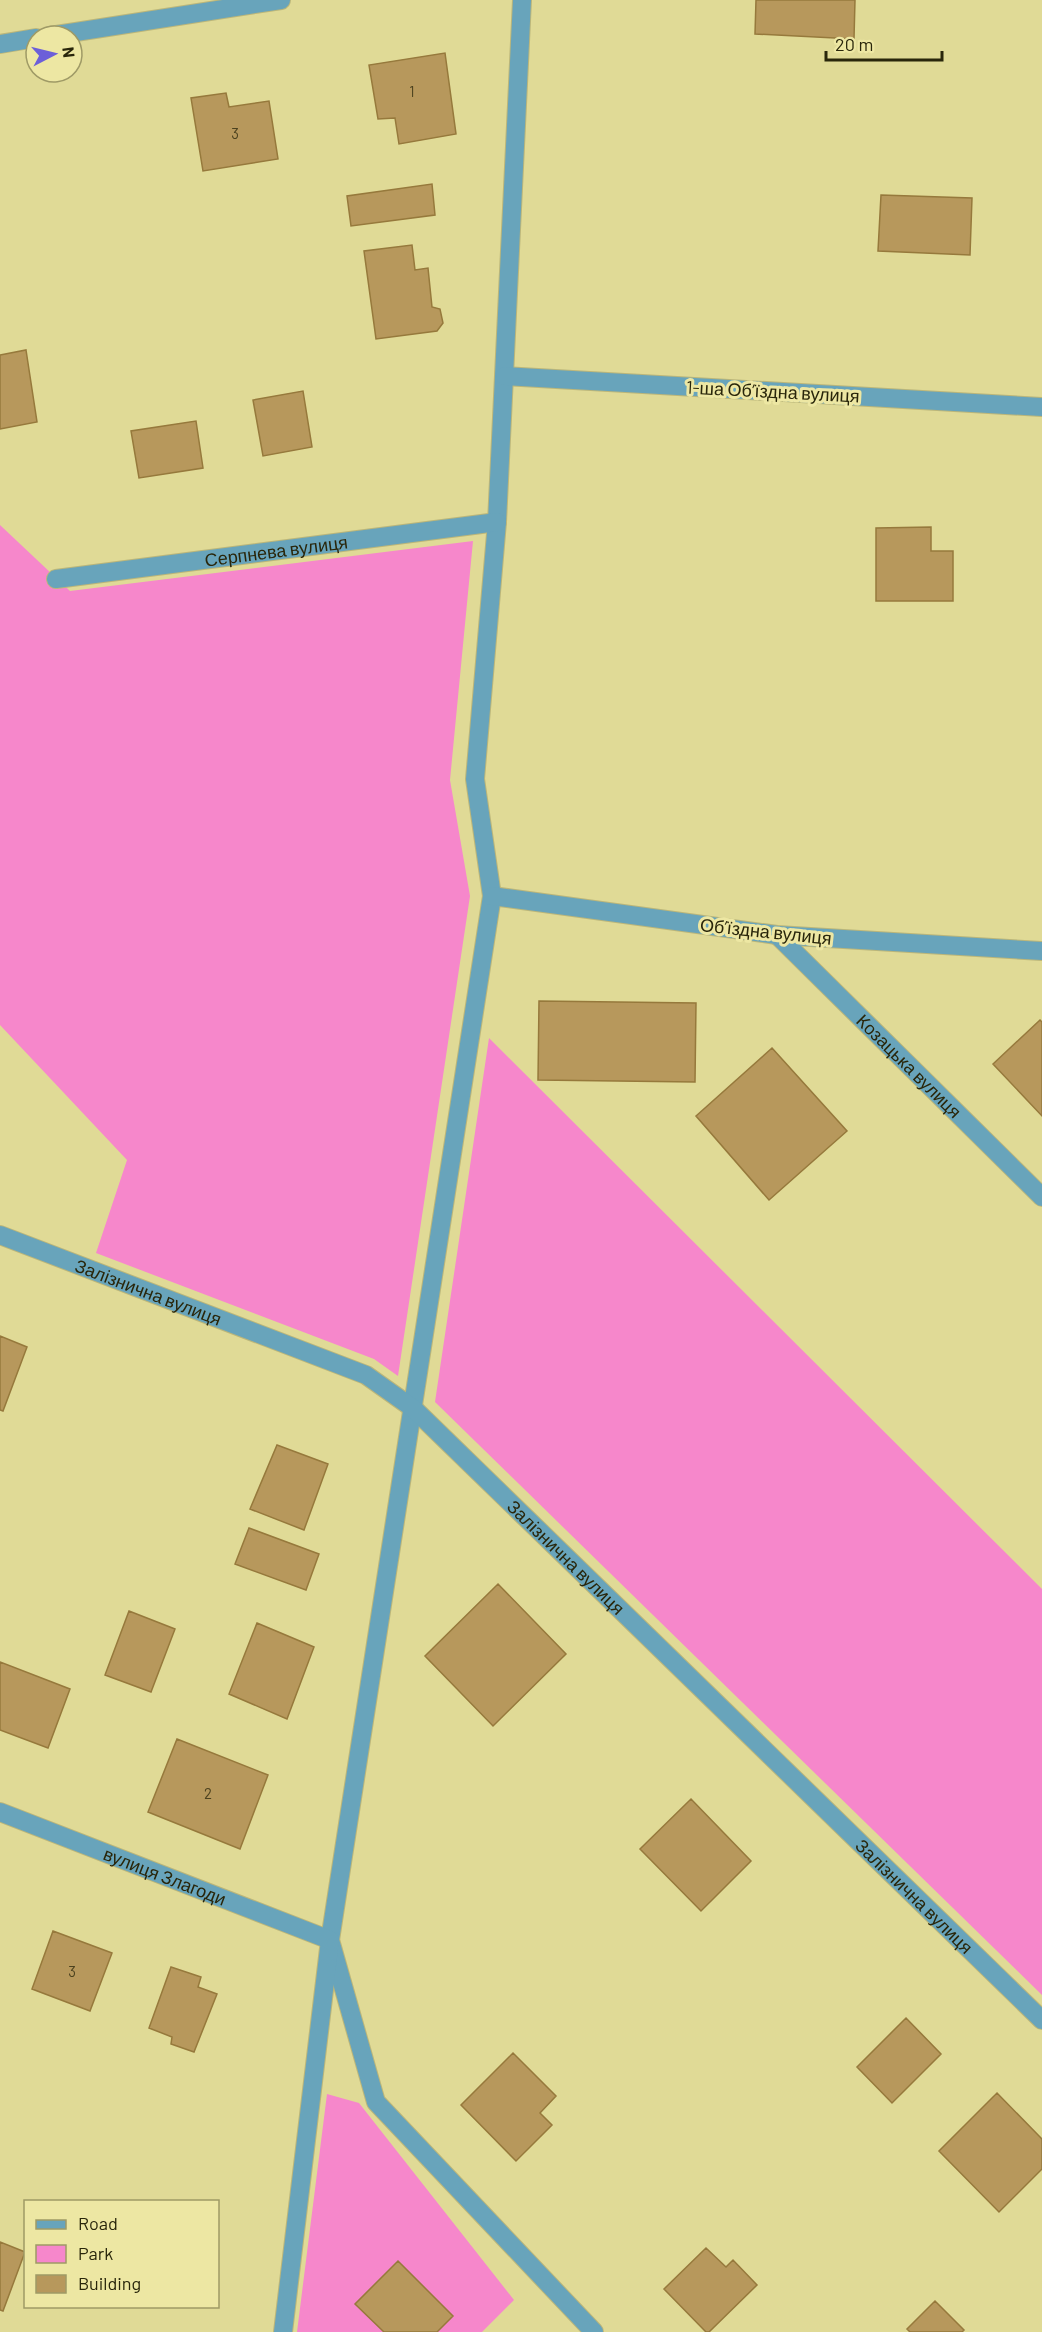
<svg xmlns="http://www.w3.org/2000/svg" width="1042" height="2332" viewBox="0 0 1042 2332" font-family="Barlow,sans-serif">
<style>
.green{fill:#f687cb}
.building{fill:#b7985c;stroke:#96793c;stroke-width:1.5}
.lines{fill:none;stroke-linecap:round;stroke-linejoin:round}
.minor-casing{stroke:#bbb67a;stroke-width:20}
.minor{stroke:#68a4bb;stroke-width:18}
.labels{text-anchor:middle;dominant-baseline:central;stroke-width:6;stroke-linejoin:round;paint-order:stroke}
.number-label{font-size:15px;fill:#4c421f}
.street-label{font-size:18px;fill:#29260b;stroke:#ede7a3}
</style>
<rect width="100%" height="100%" fill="#e0da96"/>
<path class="green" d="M0 525 70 591 473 541 450 780 470 896 398 1376 374 1359 96 1253 127 1160 0 1025Z
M489 1038 1042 1589V1995L435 1402Z
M327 2094 359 2103 514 2300 482 2332H297Z"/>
<path class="building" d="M756 0H855L854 39 755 34Z
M445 53 456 134 399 144 395 118 378 119 369 65Z
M226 93 229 107 269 101 278 159 203 171 191 98Z
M432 184 435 215 351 226 347 196Z
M881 195 972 198 970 255 878 251Z
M412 245 415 270 428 268 432 307 440 309 443 323 437 331 376 339 364 251Z
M26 350 37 422 0 429V355Z
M303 391 312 447 263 456 253 400Z
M196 421 203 468 139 478 131 431Z
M931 527V551H953V601H876V528Z
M539 1001 696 1003 695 1082 538 1080Z
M1040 1020 1042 1022V1116L993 1064Z
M772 1048 847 1131 769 1200 696 1116Z
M0 1336 27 1347 3 1411 0 1410Z
M277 1445 328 1464 304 1530 250 1509Z
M249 1528 319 1554 306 1590 235 1564Z
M498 1584 566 1654 493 1726 425 1656Z
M129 1611 175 1629 151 1692 105 1675Z
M257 1623 314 1647 287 1719 229 1694Z
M0 1662 70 1689 48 1748 0 1730Z
M177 1739 268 1775 240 1849 148 1812Z
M691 1799 751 1861 701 1911 640 1849Z
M53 1931 112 1953 90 2011 32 1989Z
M171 1967 201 1977 198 1987 217 1994 194 2052 171 2044 172 2037 149 2028Z
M906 2018 941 2054 892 2103 857 2067Z
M513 2053 556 2096 540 2113 552 2125 516 2161 461 2105Z
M997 2093 1042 2139V2169L999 2212 939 2151Z
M0 2242 25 2252 3 2311 0 2310Z
M706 2248 726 2267 733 2260 757 2285 709 2332H706L664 2289Z
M398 2261 453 2316 437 2332H384L355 2304Z
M935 2301 964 2330 962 2332H910L907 2329Z"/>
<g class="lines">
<defs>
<g id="minor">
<path d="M522 0 497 522 475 779 492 896 330 1940 376 2102 594 2332"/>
<path d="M50 36 281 0"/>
<path d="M0 44 36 38"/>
<path d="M505 376 1042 407"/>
<path id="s1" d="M56 579 497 522"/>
<path d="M492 896 777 935 1042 951"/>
<path id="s2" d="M777 935 1042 1197"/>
<path id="s3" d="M0 1235 366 1375 414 1409 1042 2020"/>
<path id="s4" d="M0 1812 330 1940 283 2332"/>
</g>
</defs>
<use href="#minor" class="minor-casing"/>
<use href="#minor" class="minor"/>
</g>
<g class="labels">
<g class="number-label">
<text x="412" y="91">1</text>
<text x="235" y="133">3</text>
<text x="208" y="1793">2</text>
<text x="72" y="1971">3</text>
</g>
<g class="street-label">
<text transform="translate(773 391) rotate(3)">1-ша Обʼїздна вулиця</text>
<text stroke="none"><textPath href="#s1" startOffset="222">Серпнева вулиця</textPath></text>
<text transform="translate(766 931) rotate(6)">Обʼїздна вулиця</text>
<text stroke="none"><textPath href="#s2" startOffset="186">Козацька вулиця</textPath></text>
<text stroke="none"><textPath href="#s3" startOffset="159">Залізнична вулиця</textPath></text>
<text stroke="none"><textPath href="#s3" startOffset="663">Залізнична вулиця</textPath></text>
<text stroke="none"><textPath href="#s4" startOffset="177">вулиця Злагоди</textPath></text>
<text stroke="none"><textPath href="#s3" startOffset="1149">Залізнична вулиця</textPath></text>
</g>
</g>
<rect x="24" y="2200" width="195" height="108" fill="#ede7a3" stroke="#9f9a66" stroke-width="1.5"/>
<rect x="36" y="2220" width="30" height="9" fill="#68a4bb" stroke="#9f9a66" stroke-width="1.5"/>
<text x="78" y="2230" font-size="18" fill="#29260b">Road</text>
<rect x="36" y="2245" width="30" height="18" fill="#f687cb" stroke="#9f9a66" stroke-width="1.5"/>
<text x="78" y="2260" font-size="18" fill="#29260b">Park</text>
<rect x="36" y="2275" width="30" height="18" fill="#b7985c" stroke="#9f9a66" stroke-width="1.5"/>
<text x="78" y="2290" font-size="18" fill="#29260b">Building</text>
<g transform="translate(54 54) rotate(83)"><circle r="28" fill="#ede7a3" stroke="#9f9a66" stroke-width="1.5"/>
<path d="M0-4.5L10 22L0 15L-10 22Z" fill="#6c5fd9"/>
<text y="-9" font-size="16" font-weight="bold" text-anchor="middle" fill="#29260b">N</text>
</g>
<path d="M826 51v9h116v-9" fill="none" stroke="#29260b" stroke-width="3"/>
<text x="835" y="51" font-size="18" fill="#29260b" stroke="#ede7a3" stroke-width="4.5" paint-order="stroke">20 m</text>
</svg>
